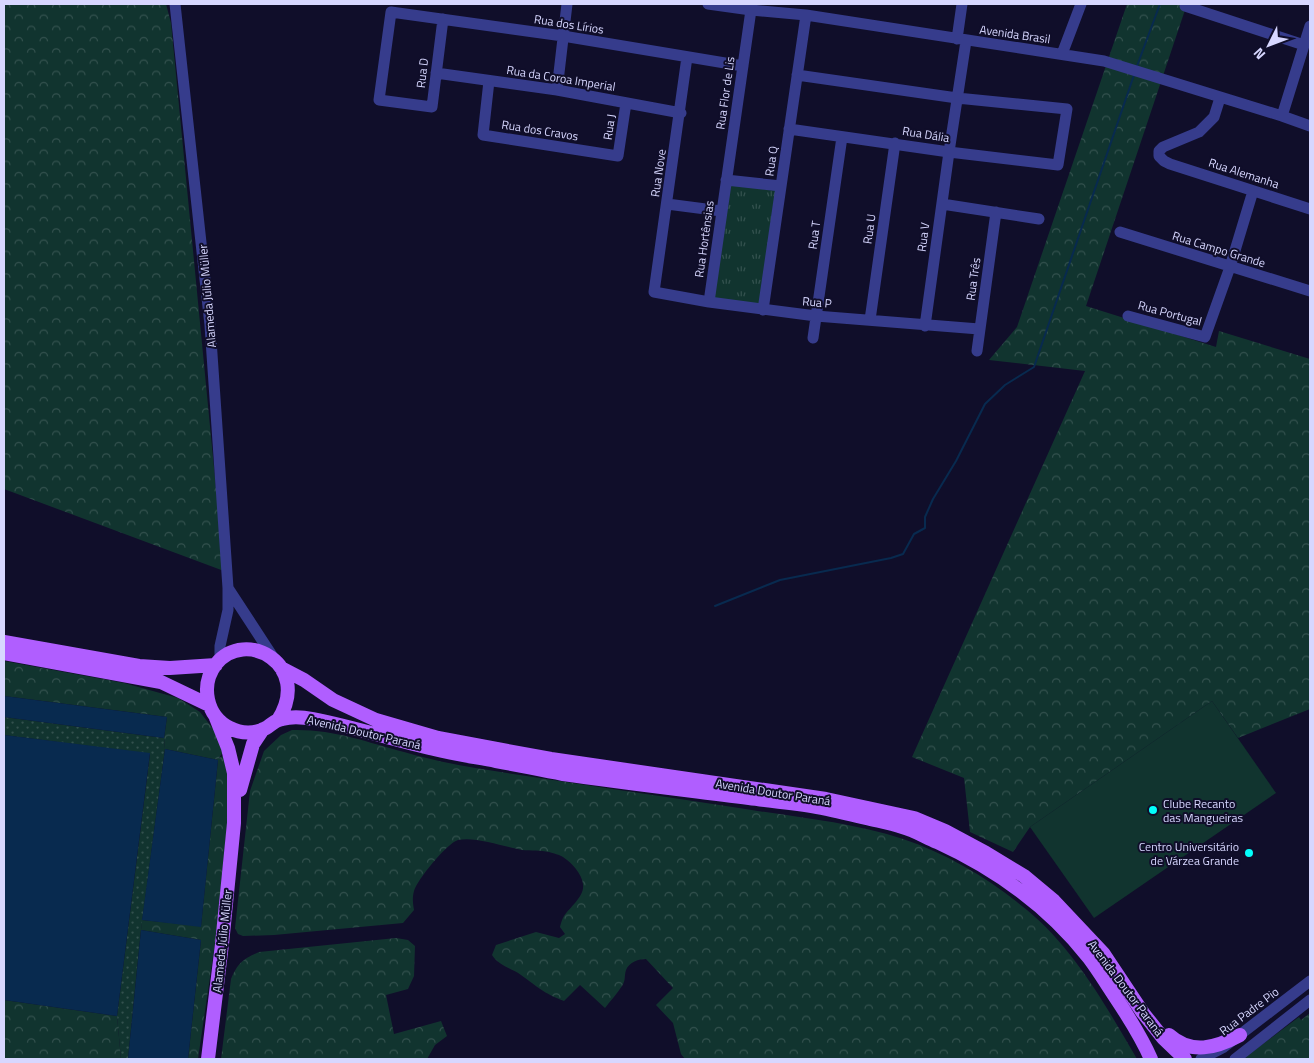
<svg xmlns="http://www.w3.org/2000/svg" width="1314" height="1063" viewBox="0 0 1314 1063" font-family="'Titillium Web',sans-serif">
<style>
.grass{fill:url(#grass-dots)}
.forest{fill:url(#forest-crowns)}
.park{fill:url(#park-tufts)}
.pitch{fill:#11342f}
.water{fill:#082a4f}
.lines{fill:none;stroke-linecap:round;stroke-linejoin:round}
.stream{stroke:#082a4f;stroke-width:2}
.minor{stroke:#363c8c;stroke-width:11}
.major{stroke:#b05eff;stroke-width:14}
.poi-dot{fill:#03fffc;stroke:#100e2a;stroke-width:2}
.labels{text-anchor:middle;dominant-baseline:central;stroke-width:4;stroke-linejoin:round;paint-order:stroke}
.street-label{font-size:12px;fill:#d7d7ff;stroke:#100e2a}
.poi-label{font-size:12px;fill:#d7d7ff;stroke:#100e2a;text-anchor:start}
</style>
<defs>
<pattern id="grass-dots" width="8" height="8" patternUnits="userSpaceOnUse" patternTransform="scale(1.25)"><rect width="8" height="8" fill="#11342f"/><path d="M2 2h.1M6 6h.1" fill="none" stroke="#33514e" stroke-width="1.8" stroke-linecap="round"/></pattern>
<pattern id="forest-crowns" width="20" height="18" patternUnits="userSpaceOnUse" patternTransform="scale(1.25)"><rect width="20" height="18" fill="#11342f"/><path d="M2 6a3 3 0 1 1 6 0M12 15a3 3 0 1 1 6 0" fill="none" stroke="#33514e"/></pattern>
<pattern id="park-tufts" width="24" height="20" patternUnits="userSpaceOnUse" patternTransform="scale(1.25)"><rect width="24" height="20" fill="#11342f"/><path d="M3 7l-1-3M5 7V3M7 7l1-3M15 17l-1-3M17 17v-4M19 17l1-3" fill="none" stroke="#33514e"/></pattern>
</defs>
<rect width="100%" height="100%" fill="#100e2a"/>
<path class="grass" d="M4 717 164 738 165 749 141 930 128 1059H121L117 1016 150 754 4 735Z"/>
<path class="forest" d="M4 4H166L171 23 224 571 4 489Z
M1127 4H1187L1086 306 1216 347 1219 331 1310 359V709L1238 738 1212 701 1030 827 1013 852 970 832 964 778 912 757 1085 371 989 360 1017 327Z
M4 661 124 683 178 698 200 712 214 730 225 749 219 758 225 755 231 785 216 936 198 1059H188L201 940 141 930 142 920 201 926 218 760 165 749 164 738 167 717 4 696Z
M292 730C334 729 366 742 404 752 438 762 473 768 507 773 585 785 662 796 739 808 793 817 851 822 903 839 948 854 991 880 1027 910 1075 950 1106 1006 1137 1059H685L681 1054 673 1023 656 1005 673 988 646 959C639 959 629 962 626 970 624 976 626 980 622 986 617 994 610 1001 605 1008L580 985 564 1001C543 993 538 987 521 975 511 968 499 966 492 955L496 945 536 932 559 938 565 934 560 927C561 923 562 919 564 916 570 907 585 896 583 884 582 874 572 863 563 857 560 855 553 853 549 852 541 850 531 851 522 850 505 847 475 836 458 840 447 843 417 880 414 891 412 898 413 904 414 910L403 923 274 935 243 936 238 934 235 928 250 791 264 751 281 735Z
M396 938 408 940 415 946 414 976 408 989 386 995 394 1034 441 1021 447 1036 435 1045 427 1059H221L231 979C238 963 243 959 259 952Z
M4 1000 117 1016 121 1059H4Z
M1310 1013V1059H1243L1299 1017 1301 1020Z"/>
<path class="park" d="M730 181 778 188 761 308 713 301Z"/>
<path class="pitch" d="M1212 701 1276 793 1094 918 1030 827Z"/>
<path class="water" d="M4 696 167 717 164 738 4 717Z
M4 735 150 753 117 1016 4 1000Z
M165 749 218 760 201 927 142 920Z
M141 930 201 940 188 1059H128Z"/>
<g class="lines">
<path class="stream" d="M1137 66 1160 4
M715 606 780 580 891 558 903 554 914 534 925 528V517L933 499 956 461 985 404 1005 385 1034 367 1134 75"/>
<path class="minor" d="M175 4 210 325 228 588V610L220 646V660
M708 4 751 10 806 15 1104 61 1282 116 1310 126
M1185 6 1304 45
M443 19 432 107 379 100 391 12 563 36 743 66
M957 39 962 4
M1062 54 1081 4
M687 57 654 292 709 302 816 316 979 329
M436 73 557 90 681 113
M489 81 483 135 618 156 626 103
M557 90 567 4
M1220 98 1214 117 1199 132 1163 147 1159 151V156L1164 161 1170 164 1310 209
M1282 116 1310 26
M789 129 949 152 1058 165 1067 109 957 98 797 75
M726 180 781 186
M667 204 721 211
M942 204 1039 219
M1120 232 1310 291
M709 302 751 10
M763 310 806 15
M1128 316 1205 337 1230 267 1253 191
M870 320 895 143
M925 326 949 152 966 41
M813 338 842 137
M977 351 996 212
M228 588 275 660
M1201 1059 1224 1047 1310 981
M1235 1059 1310 1000"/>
<path class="major" d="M4 642 139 666 170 668 216 665
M4 653 161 682 209 705
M281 668 304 680 333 700 376 720 438 738 551 759 826 799 914 818 945 831 986 853 1024 876 1054 901 1103 953 1143 1013 1163 1038 1185 1059
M278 720C313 665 245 627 216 664 200 685 206 716 230 728 241 734 255 734 266 728 271 725 275 720 282 719 292 716 303 717 313 719 354 727 394 740 434 749 454 754 475 757 496 761 518 765 541 770 563 774 625 783 687 790 749 798 772 801 795 803 817 807 834 810 850 814 866 818 878 821 891 823 902 827 914 830 925 837 937 842 996 869 1049 907 1089 958 1098 970 1106 983 1114 995 1128 1016 1141 1036 1151 1059
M240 790 253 744 263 729
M1169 1035C1191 1055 1216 1048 1240 1035
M208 1059 222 944 234 823V773L228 748 216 718"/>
</g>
<g class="poi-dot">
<circle cx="1153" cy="810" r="5"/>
<circle cx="1249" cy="853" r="5"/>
</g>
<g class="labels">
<g class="street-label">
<text transform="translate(569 24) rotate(9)">Rua dos Lírios</text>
<text transform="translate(1015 34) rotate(8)">Avenida Brasil</text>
<text transform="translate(422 73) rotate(-83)">Rua D</text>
<text transform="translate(561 78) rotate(9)">Rua da Coroa Imperial</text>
<text transform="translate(725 93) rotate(-82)">Rua Flor de Lis</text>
<text transform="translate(609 127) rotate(-81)">Rua J</text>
<text transform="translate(540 130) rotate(9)">Rua dos Cravos</text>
<text transform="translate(926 134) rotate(9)">Rua Dália</text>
<text transform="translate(771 161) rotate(-82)">Rua Q</text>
<text transform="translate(658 173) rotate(-82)">Rua Nove</text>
<text transform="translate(1244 173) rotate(18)">Rua Alemanha</text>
<text transform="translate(869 229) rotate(-82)">Rua U</text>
<text transform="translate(814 235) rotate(-82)">Rua T</text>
<text transform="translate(923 237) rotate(-82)">Rua V</text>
<text transform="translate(704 239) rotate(-82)">Rua Hortênsias</text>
<text transform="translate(1219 249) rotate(17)">Rua Campo Grande</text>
<text transform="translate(973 279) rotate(-82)">Rua Três</text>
<text transform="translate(207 296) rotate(-95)">Alameda Júlio Müller</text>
<text transform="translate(817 302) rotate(5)">Rua P</text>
<text transform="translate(1170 313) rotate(15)">Rua Portugal</text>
<text transform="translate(364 732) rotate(13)">Avenida Doutor Paraná</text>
<text transform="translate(773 792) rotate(9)">Avenida Doutor Paraná</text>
<text transform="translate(222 941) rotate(-84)">Alameda Júlio Müller</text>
<text transform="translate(1126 988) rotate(53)">Avenida Doutor Paraná</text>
<text transform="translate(1249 1011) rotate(-37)">Rua Padre Pio</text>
</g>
<g class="poi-label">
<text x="1163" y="803">Clube Recanto<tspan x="1163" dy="14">das Mangueiras</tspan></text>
<text x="1239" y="846" text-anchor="end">Centro Universitário<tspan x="1239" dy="14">de Várzea Grande</tspan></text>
</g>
</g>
<rect width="1314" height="1063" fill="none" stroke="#d7d7ff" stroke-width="10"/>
<g transform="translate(1269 45) rotate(228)" stroke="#100e2a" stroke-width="4" paint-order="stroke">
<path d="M0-4L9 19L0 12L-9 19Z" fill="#d7d7ff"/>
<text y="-8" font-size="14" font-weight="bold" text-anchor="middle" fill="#d7d7ff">N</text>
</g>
</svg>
